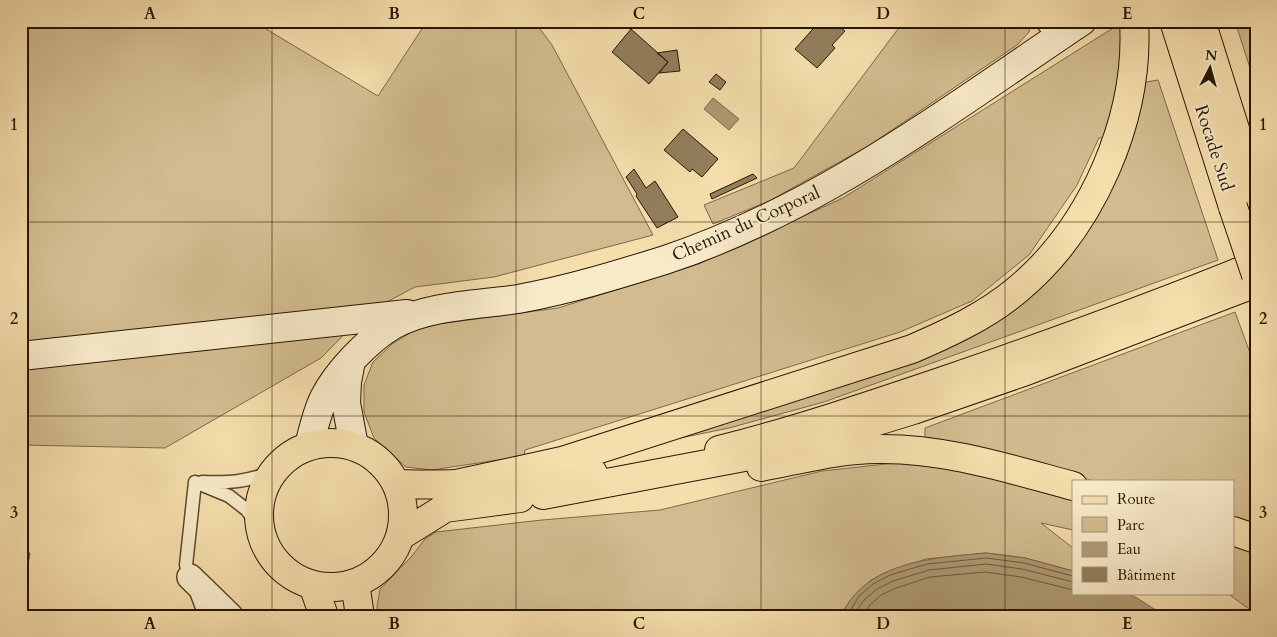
<svg xmlns="http://www.w3.org/2000/svg" width="1277" height="637" viewBox="0 0 1277 637" font-family="Cardo,serif">
<style>
.green{fill:#d2bc8f;stroke:#7c684a}
.water{fill:#af9a73;stroke:#786547}
.lines{fill:none;stroke-linecap:round;stroke-linejoin:round}
.shore{stroke:#6a583c;stroke-width:1}
.building{fill:#927e5b;stroke:#261504}
.lane-casing{stroke:#5a472e;stroke-width:15}
.street-casing{stroke:#5a472e;stroke-width:28}
.secondary-casing{stroke:#261504;stroke-width:30}
.primary-casing{stroke:#261504;stroke-width:30}
.highway-casing{stroke:#261504;stroke-width:30}
.lane{stroke:#f8eac9;stroke-width:12}
.street{stroke:#f8eac9;stroke-width:25}
.secondary{stroke:#f8eac9;stroke-width:28}
.primary{stroke:#f5deac;stroke-width:28}
.highway{stroke:#f5deac;stroke-width:28}
.highway-bridge-casing{stroke:#261504;stroke-width:30;stroke-linecap:butt}
.highway-bridge{stroke:#f5deac;stroke-width:28}
.grid{fill:none;stroke:#261504;stroke-width:1;stroke-opacity:0.55}
.labels{text-anchor:middle;dominant-baseline:central;stroke-width:4;stroke-linejoin:round;paint-order:stroke}
.street-label{font-size:18px;fill:#261504;stroke:#f8eac9}
.neatline{fill:none;stroke:#261504;stroke-width:2}
.grid-label{font-size:16px;text-anchor:middle;font-weight:bold;fill:#261504}
</style>
<rect width="100%" height="100%" fill="#f5deac"/>
<filter id="stains"><feTurbulence type="fractalNoise" baseFrequency=".004" numOctaves="4"/><feColorMatrix values="0 0 0 0 .2 0 0 0 0 .09 0 0 0 0 .02 0 0 0 .5 -.17"/></filter>
<radialGradient id="worn" r=".72"><stop offset=".6" stop-color="#630" stop-opacity="0"/><stop offset="1" stop-color="#630" stop-opacity=".3"/></radialGradient>
<path class="green" d="M21 21H270L266 29 378 96 427 21H534L552 45 653 235 494 277 415 287 364 314 321 358 165 448 21 445Z
M904 21H1031L1029 32 1017 45 870 145 769 201 713 224 704 205 794 168Z
M1235 21H1256V87Z
M1121 23V85L1109 137 1099 138 1077 185 1029 255 972 301 900 332 525 450 524 456 432 470 406 467 374 438 364 412V385L373 362 392 344 413 331 438 324 558 308 699 264 843 198Z
M1158 80 1218 260 824 402 729 428 651 444 993 321 1127 146 1146 82Z
M1235 312 1256 369V527L1233 519V481H1094L985 450 925 440V428Z
M904 462 968 472 1073 500V530L1041 523 1073 548V571L1025 558 986 553 926 559 889 571 871 580 844 609 841 616H378L377 607 380 589 412 556 425 539 436 532 542 520 660 510 822 471Z
M1233 542 1256 550V614L1227 593H1233Z"/>
<path class="water" d="M713 98 739 119 729 130 704 109Z
M21 552 30 553 21 610Z
M986 553 1025 558 1073 571V593H1127L1137 598 1165 616H841C866 561 933 558 986 553Z"/>
<g class="lines">
<path class="shore" d="M847 616 859 596 873 584 890 575 927 564 986 558 1024 563 1073 576
M853 616 864 600 877 589 893 581 929 570 986 564 1022 569 1073 582
M862 616 870 605 881 595 896 588 930 577 985 572 1021 577 1073 590"/>
</g>
<path class="building" d="M820 21H847L841 28 845 31 832 45 835 48 817 68 795 49Z
M631 29 668 62 649 84 612 52Z
M677 50 680 71 659 73 668 62 657 53Z
M716 74 726 82 720 90 709 82Z
M683 129 718 159 702 177 692 169 690 172 664 150Z
M634 169 646 188 655 181 678 217 657 228 636 196 637 194 626 177Z
M753 174 757 178 712 199 710 194Z"/>
<g class="lines">
<defs>
<path id="lane" d="M195 482 186 565 205 616
M195 482 229 496 247 510 260 529
M202 482C229 483 246 482 272 472"/>
<path id="street" d="M1049 21 1060 36
M190 577 230 616"/>
<path id="secondary" d="M21 356 407 314
M351 361 347 382 346 403 354 446
M309 446C313 430 317 412 324 398 337 372 368 340 393 325 429 305 478 305 518 299 568 290 617 275 665 260 819 209 949 110 1082 21"/>
<path id="primary" d="M259 515a72 72 0 1 1 144 0a72 72 0 1 1-144 0Z
M719 450C795 431 869 406 943 381 1048 345 1153 307 1256 265
M761 467C799 460 838 449 878 449 945 448 1010 469 1073 486
M397 484C462 486 528 483 593 473
M1233 531 1256 539
M400 536 445 508 520 498
M355 583 360 616
M313 585 324 616"/>
<path id="highway" d="M1174 21 1233 207
M1201 21 1256 196
M447 486 562 461 912 349C949 333 986 316 1017 290 1092 228 1140 118 1134 21
M543 495 786 449 913 410 1026 371 1256 283"/>
</defs>
<use href="#lane" class="lane-casing"/>
<use href="#street" class="street-casing"/>
<use href="#secondary" class="secondary-casing"/>
<use href="#primary" class="primary-casing"/>
<use href="#highway" class="highway-casing"/>
<use href="#lane" class="lane"/>
<use href="#street" class="street"/>
<use href="#secondary" class="secondary"/>
<use href="#primary" class="primary"/>
<use href="#highway" class="highway"/>
<defs>
<path id="highway-bridge" d="M1233 207 1256 275"/>
</defs>
<use href="#highway-bridge" class="highway-bridge-casing"/>
<use href="#highway-bridge" class="highway-bridge"/>
</g>
<path class="grid" d="M272 21V616M516 21V616M761 21V616M1005 21V616M21 222H1256M21 416H1256"/>
<g class="labels">
<g class="street-label">
<text transform="translate(1214 148) rotate(72)">Rocade Sud</text>
<text transform="translate(746 224) rotate(-24)">Chemin du Corporal</text>
</g>
</g>
<rect width="1277" height="637" fill="none" stroke="#f5deac" stroke-width="55"/>
<rect x="1072" y="480" width="162" height="115" fill="#f8eac9" stroke="#a4957a"/>
<rect x="1082" y="496" width="25" height="8" fill="#f5deac" stroke="#a4957a"/>
<text x="1117" y="504" font-size="15" fill="#261504">Route</text>
<rect x="1082" y="517" width="25" height="15" fill="#d2bc8f" stroke="#a4957a"/>
<text x="1117" y="530" font-size="15" fill="#261504">Parc</text>
<rect x="1082" y="542" width="25" height="15" fill="#af9a73" stroke="#a4957a"/>
<text x="1117" y="554" font-size="15" fill="#261504">Eau</text>
<rect x="1082" y="567" width="25" height="15" fill="#927e5b" stroke="#a4957a"/>
<text x="1117" y="580" font-size="15" fill="#261504">Bâtiment</text>
<g transform="translate(1210 68) rotate(6)" stroke="#f8eac9" stroke-width="4" paint-order="stroke">
<path d="M0-4L9 19L0 12L-9 19Z" fill="#261504"/>
<text y="-8" font-size="14" font-weight="bold" text-anchor="middle" fill="#261504">N</text>
</g>
<rect x="28" y="28" width="1222" height="582" class="neatline"/>
<g class="grid-label">
<text x="150" y="19">A</text>
<text x="394" y="19">B</text>
<text x="639" y="19">C</text>
<text x="883" y="19">D</text>
<text x="1127" y="19">E</text>
<text x="14" y="130">1</text>
<text x="1263" y="130">1</text>
<text x="14" y="324">2</text>
<text x="1263" y="324">2</text>
<text x="14" y="518">3</text>
<text x="1263" y="518">3</text>
<text x="150" y="629">A</text>
<text x="394" y="629">B</text>
<text x="639" y="629">C</text>
<text x="883" y="629">D</text>
<text x="1127" y="629">E</text>
</g>
<rect width="100%" height="100%" filter="url(#stains)"/>
<rect width="100%" height="100%" fill="url(#worn)"/>
</svg>
